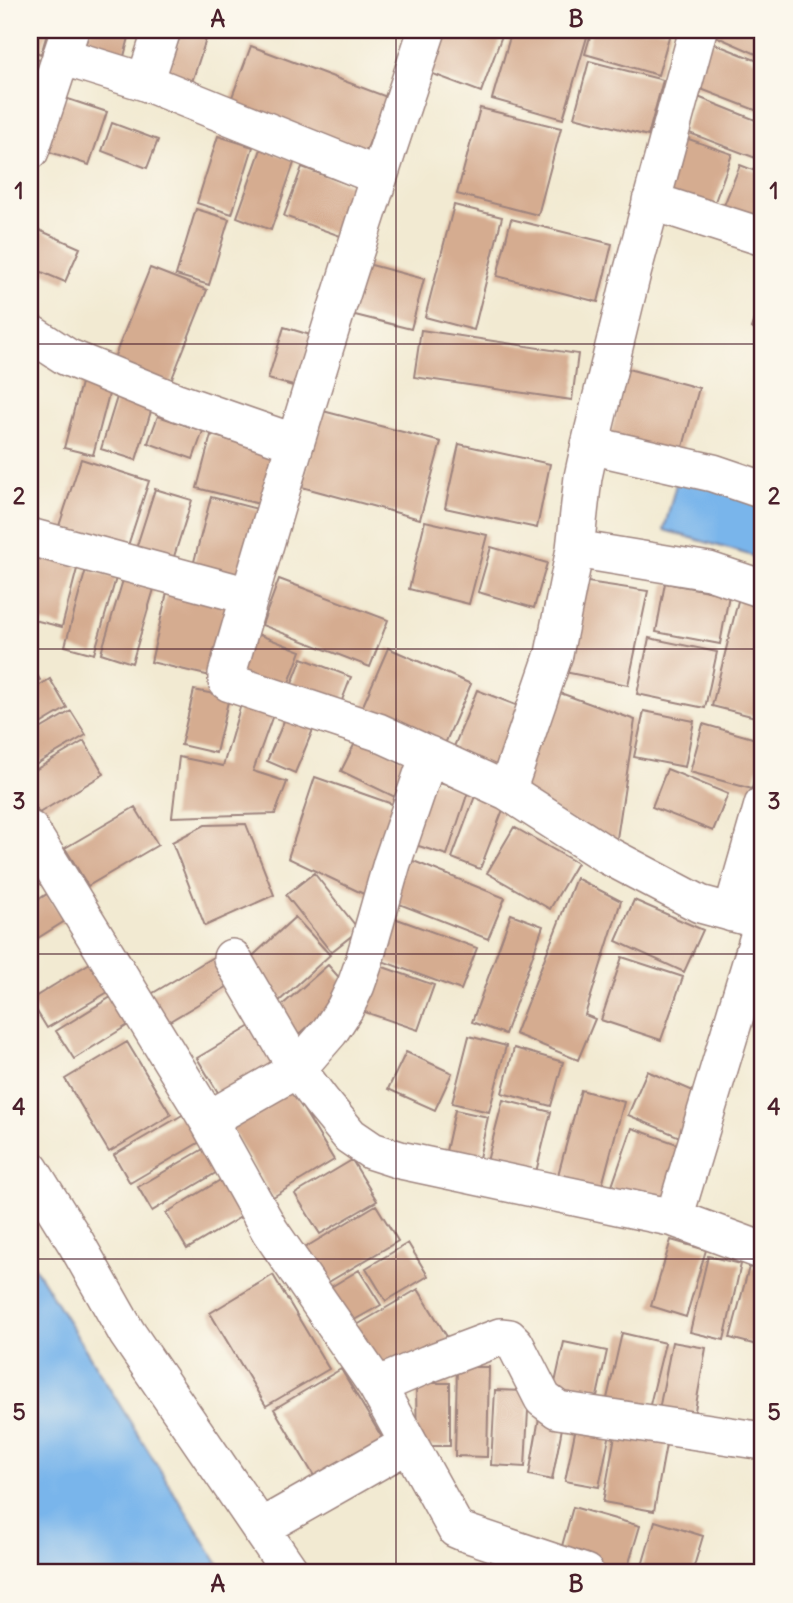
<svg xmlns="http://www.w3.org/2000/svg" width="793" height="1603" viewBox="0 0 793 1603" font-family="Delius,sans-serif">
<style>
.water{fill:#79b5eb;stroke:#626a8b;stroke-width:2}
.building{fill:#d5ac90}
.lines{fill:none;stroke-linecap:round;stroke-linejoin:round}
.street-casing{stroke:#9e847e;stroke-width:40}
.street{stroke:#fff;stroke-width:37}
.grid{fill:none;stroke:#4a1f2b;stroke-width:2;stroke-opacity:0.55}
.neatline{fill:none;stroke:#4a1f2b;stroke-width:2.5}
.grid-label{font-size:23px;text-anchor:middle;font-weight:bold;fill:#4a1f2b}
</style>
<rect width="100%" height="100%" fill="#fbf7ec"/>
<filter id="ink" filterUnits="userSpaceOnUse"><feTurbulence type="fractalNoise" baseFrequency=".0143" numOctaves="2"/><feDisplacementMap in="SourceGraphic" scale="14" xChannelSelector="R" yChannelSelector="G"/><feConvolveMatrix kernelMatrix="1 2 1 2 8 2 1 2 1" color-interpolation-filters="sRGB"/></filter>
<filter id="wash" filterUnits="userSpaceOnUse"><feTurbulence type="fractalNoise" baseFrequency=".00686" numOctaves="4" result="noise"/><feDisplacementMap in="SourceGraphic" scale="28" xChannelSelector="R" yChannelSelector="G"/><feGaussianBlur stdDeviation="1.57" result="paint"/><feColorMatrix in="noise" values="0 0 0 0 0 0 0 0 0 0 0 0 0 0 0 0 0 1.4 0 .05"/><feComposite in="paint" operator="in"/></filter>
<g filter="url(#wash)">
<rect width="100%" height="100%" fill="#f2ead2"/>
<path class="water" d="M678 476 763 500V559L664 530Z
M30 1260 224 1573H30Z"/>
<g id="blocks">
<path class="building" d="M30 30H48L41 54 30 50Z
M90 30H131L123 60 84 49Z
M182 30H209L189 91 164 83Z
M431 30H504L481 92 417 68Z
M512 30H589L563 119 492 99Z
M592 30H671L658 75 585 54Z
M707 30H763V57L706 32Z
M710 42 763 63V113L693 86Z
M251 46 387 97 363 159 228 108Z
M30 58 40 60 32 88 30 87Z
M589 61 663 80 648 136 574 117Z
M53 94 107 112 89 165 35 147Z
M698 97 763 123V154L761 160 684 131Z
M480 108 561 128 538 215 457 194Z
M112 123 158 140 147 168 102 151Z
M218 136 253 147 232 214 197 203Z
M680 136 732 154 712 210 660 191Z
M261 149 295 160 271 230 237 217Z
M740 165 763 174V223L723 208Z
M302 167 361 189 343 237 284 216Z
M454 205 502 217 474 330 425 317Z
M196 209 229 219 209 285 176 275Z
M511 219 612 244 598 302 497 276Z
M30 226 80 248 65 282 30 267Z
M360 262 424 279 411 329 347 313Z
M150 268 207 290 169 386 112 363Z
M763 293V332L751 328Z
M284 327 320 338 304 389 268 379Z
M421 330 578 354 572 400 414 377Z
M628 369 699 388 680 458 609 440Z
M81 383 110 390 93 455 64 448Z
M117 397 152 408 136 460 101 449Z
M323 411 441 442 420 519 302 487Z
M158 416 203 431 193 459 148 443Z
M211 435 281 454 267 506 197 488Z
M459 444 550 464 537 528 445 508Z
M81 459 149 481 124 558 56 535Z
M155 489 192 500 170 569 133 558Z
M211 497 265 511 244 587 191 573Z
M425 521 487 535 469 604 409 589Z
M491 547 547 563 534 608 478 592Z
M30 552 78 565 62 627 30 619Z
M86 569 116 578 94 654 65 646Z
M279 579 388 620 370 667 262 625Z
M123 580 154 589 132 663 101 653Z
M581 581 648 591 628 685 555 670Z
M665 583 729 595 720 644 656 632Z
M168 588 236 604 219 678 151 662Z
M739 597 763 603V719L712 706Z
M252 632 301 651 285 693 235 674Z
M649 638 717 652 705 708 637 694Z
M388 648 471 684 441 753 358 717Z
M302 658 351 677 337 713 288 694Z
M30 663 40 680 30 686Z
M50 679 67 708 30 730V691Z
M194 690 229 697 216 753 181 745Z
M477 690 521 707 493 776 449 759Z
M552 690 635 720 616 845 515 790Z
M241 704 274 712 253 771 287 782 275 814 172 817 179 757 223 766Z
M289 709 317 720 295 773 267 761Z
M71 711 86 735 30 768V735Z
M644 711 694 721 685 767 634 757Z
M703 724 763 741V751L752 789 690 772Z
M358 737 414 764 397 798 341 771Z
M84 741 104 774 39 813 30 798V773Z
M667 769 728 794 713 831 652 807Z
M315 777 395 805 370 897 288 858Z
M427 779 468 792 447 855 406 842Z
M475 796 504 807 480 869 452 858Z
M135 807 158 845 88 886 65 848Z
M246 824 274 895 205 926 172 842 205 825Z
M514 827 577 863 550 909 487 873Z
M406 858 505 898 488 939 389 900Z
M314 873 359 930 331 952 286 895Z
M576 878 621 901 585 1015 595 1019 578 1060 515 1034Z
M47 894 65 921 30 943V905Z
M634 900 703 930 684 972 616 941Z
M511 914 543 926 505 1034 472 1022Z
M386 915 477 948 461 990 371 957Z
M295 917 330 955 278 1002 243 965Z
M213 957 230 985 165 1024 148 996Z
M622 957 683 977 661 1040 601 1020Z
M369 962 434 985 418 1030 353 1008Z
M90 963 108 992 47 1028 30 1000Z
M328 965 350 990 295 1038 273 1013Z
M111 997 128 1025 74 1059 56 1031Z
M256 1023 281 1065 222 1099 197 1058Z
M469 1036 506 1046 489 1112 452 1103Z
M127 1042 171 1115 109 1152 65 1079Z
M514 1048 563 1062 551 1106 502 1093Z
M406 1052 452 1073 435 1110 388 1089Z
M647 1071 700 1094 682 1138 628 1115Z
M291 1089 334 1160 273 1197 230 1126Z
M581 1090 624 1102 599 1197 555 1186Z
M503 1100 551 1112 533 1184 484 1173Z
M455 1110 488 1117 477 1167 444 1160Z
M184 1114 200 1142 130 1183 114 1155Z
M632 1128 683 1146 663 1207 611 1189Z
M205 1148 219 1171 152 1211 138 1187Z
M352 1160 377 1201 320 1234 295 1194Z
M222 1179 244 1215 187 1249 166 1213Z
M376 1205 398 1241 322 1286 301 1250Z
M671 1240 706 1250 686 1317 651 1306Z
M408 1243 428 1276 386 1301 366 1268Z
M708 1256 741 1264 724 1340 690 1332Z
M749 1267 763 1271V1320L757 1345 730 1338Z
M359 1270 381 1305 347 1324 326 1290Z
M273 1275 329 1369 266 1406 210 1313Z
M418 1289 449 1340 383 1380 352 1328Z
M622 1333 665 1343 648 1413 606 1403Z
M564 1342 607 1351 596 1401 553 1392Z
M672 1342 706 1348 694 1416 659 1410Z
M457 1367H489L487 1457 455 1456Z
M341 1369 387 1446 320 1486 274 1409Z
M416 1383H450V1446H417Z
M495 1390 529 1391 525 1467 491 1465Z
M539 1418 563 1423 552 1480 529 1475Z
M577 1422 611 1428 599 1487 565 1481Z
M616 1430 667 1439 654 1511 603 1502Z
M573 1507 640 1526 626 1573H602L558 1560Z
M655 1521 703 1536 692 1573H640Z"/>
</g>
</g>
<g filter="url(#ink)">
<use href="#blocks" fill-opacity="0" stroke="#9e847e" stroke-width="2"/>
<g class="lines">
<defs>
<path id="street" d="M162 30 145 82 378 176
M427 30C356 243 289 458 227 674V681L230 683 378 732 507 791 605 854 700 904 763 921
M61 56 145 82
M30 151 70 30
M651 201 763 237
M30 333 67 357 177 402 295 443
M590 445 713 473 763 490
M30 537 249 596
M575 549 709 571 763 589
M507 791 554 654 575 549 583 477 590 445 631 277 698 30
M30 830 208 1120 270 1231 377 1386 428 1364 500 1337 509 1338 515 1344 543 1399 558 1410 763 1441
M732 913 763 805
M232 958 297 1069 321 1101 350 1136 372 1151 400 1160 674 1218 763 1251
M208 1120 297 1069 330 1031 345 1008 356 985 363 965 392 863 429 755
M30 1169 76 1243 127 1333 291 1573
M674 1218 763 923
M377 1386 456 1529 463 1532 585 1573
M260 1528 408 1444"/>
</defs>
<use href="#street" class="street-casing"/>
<use href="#street" class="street"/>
</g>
</g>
<path class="grid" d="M396 30V1573M30 344H763M30 649H763M30 954H763M30 1259H763"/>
<rect width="793" height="1603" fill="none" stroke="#fbf7ec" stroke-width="77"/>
<rect x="38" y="38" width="716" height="1526" class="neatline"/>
<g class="grid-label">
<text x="218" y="27">A</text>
<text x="576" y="27">B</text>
<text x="19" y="199">1</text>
<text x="774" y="199">1</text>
<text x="19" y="504">2</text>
<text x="774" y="504">2</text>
<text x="19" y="809">3</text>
<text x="774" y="809">3</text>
<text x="19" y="1115">4</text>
<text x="774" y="1115">4</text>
<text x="19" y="1420">5</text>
<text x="774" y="1420">5</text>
<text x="218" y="1592">A</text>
<text x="576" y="1592">B</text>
</g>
</svg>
